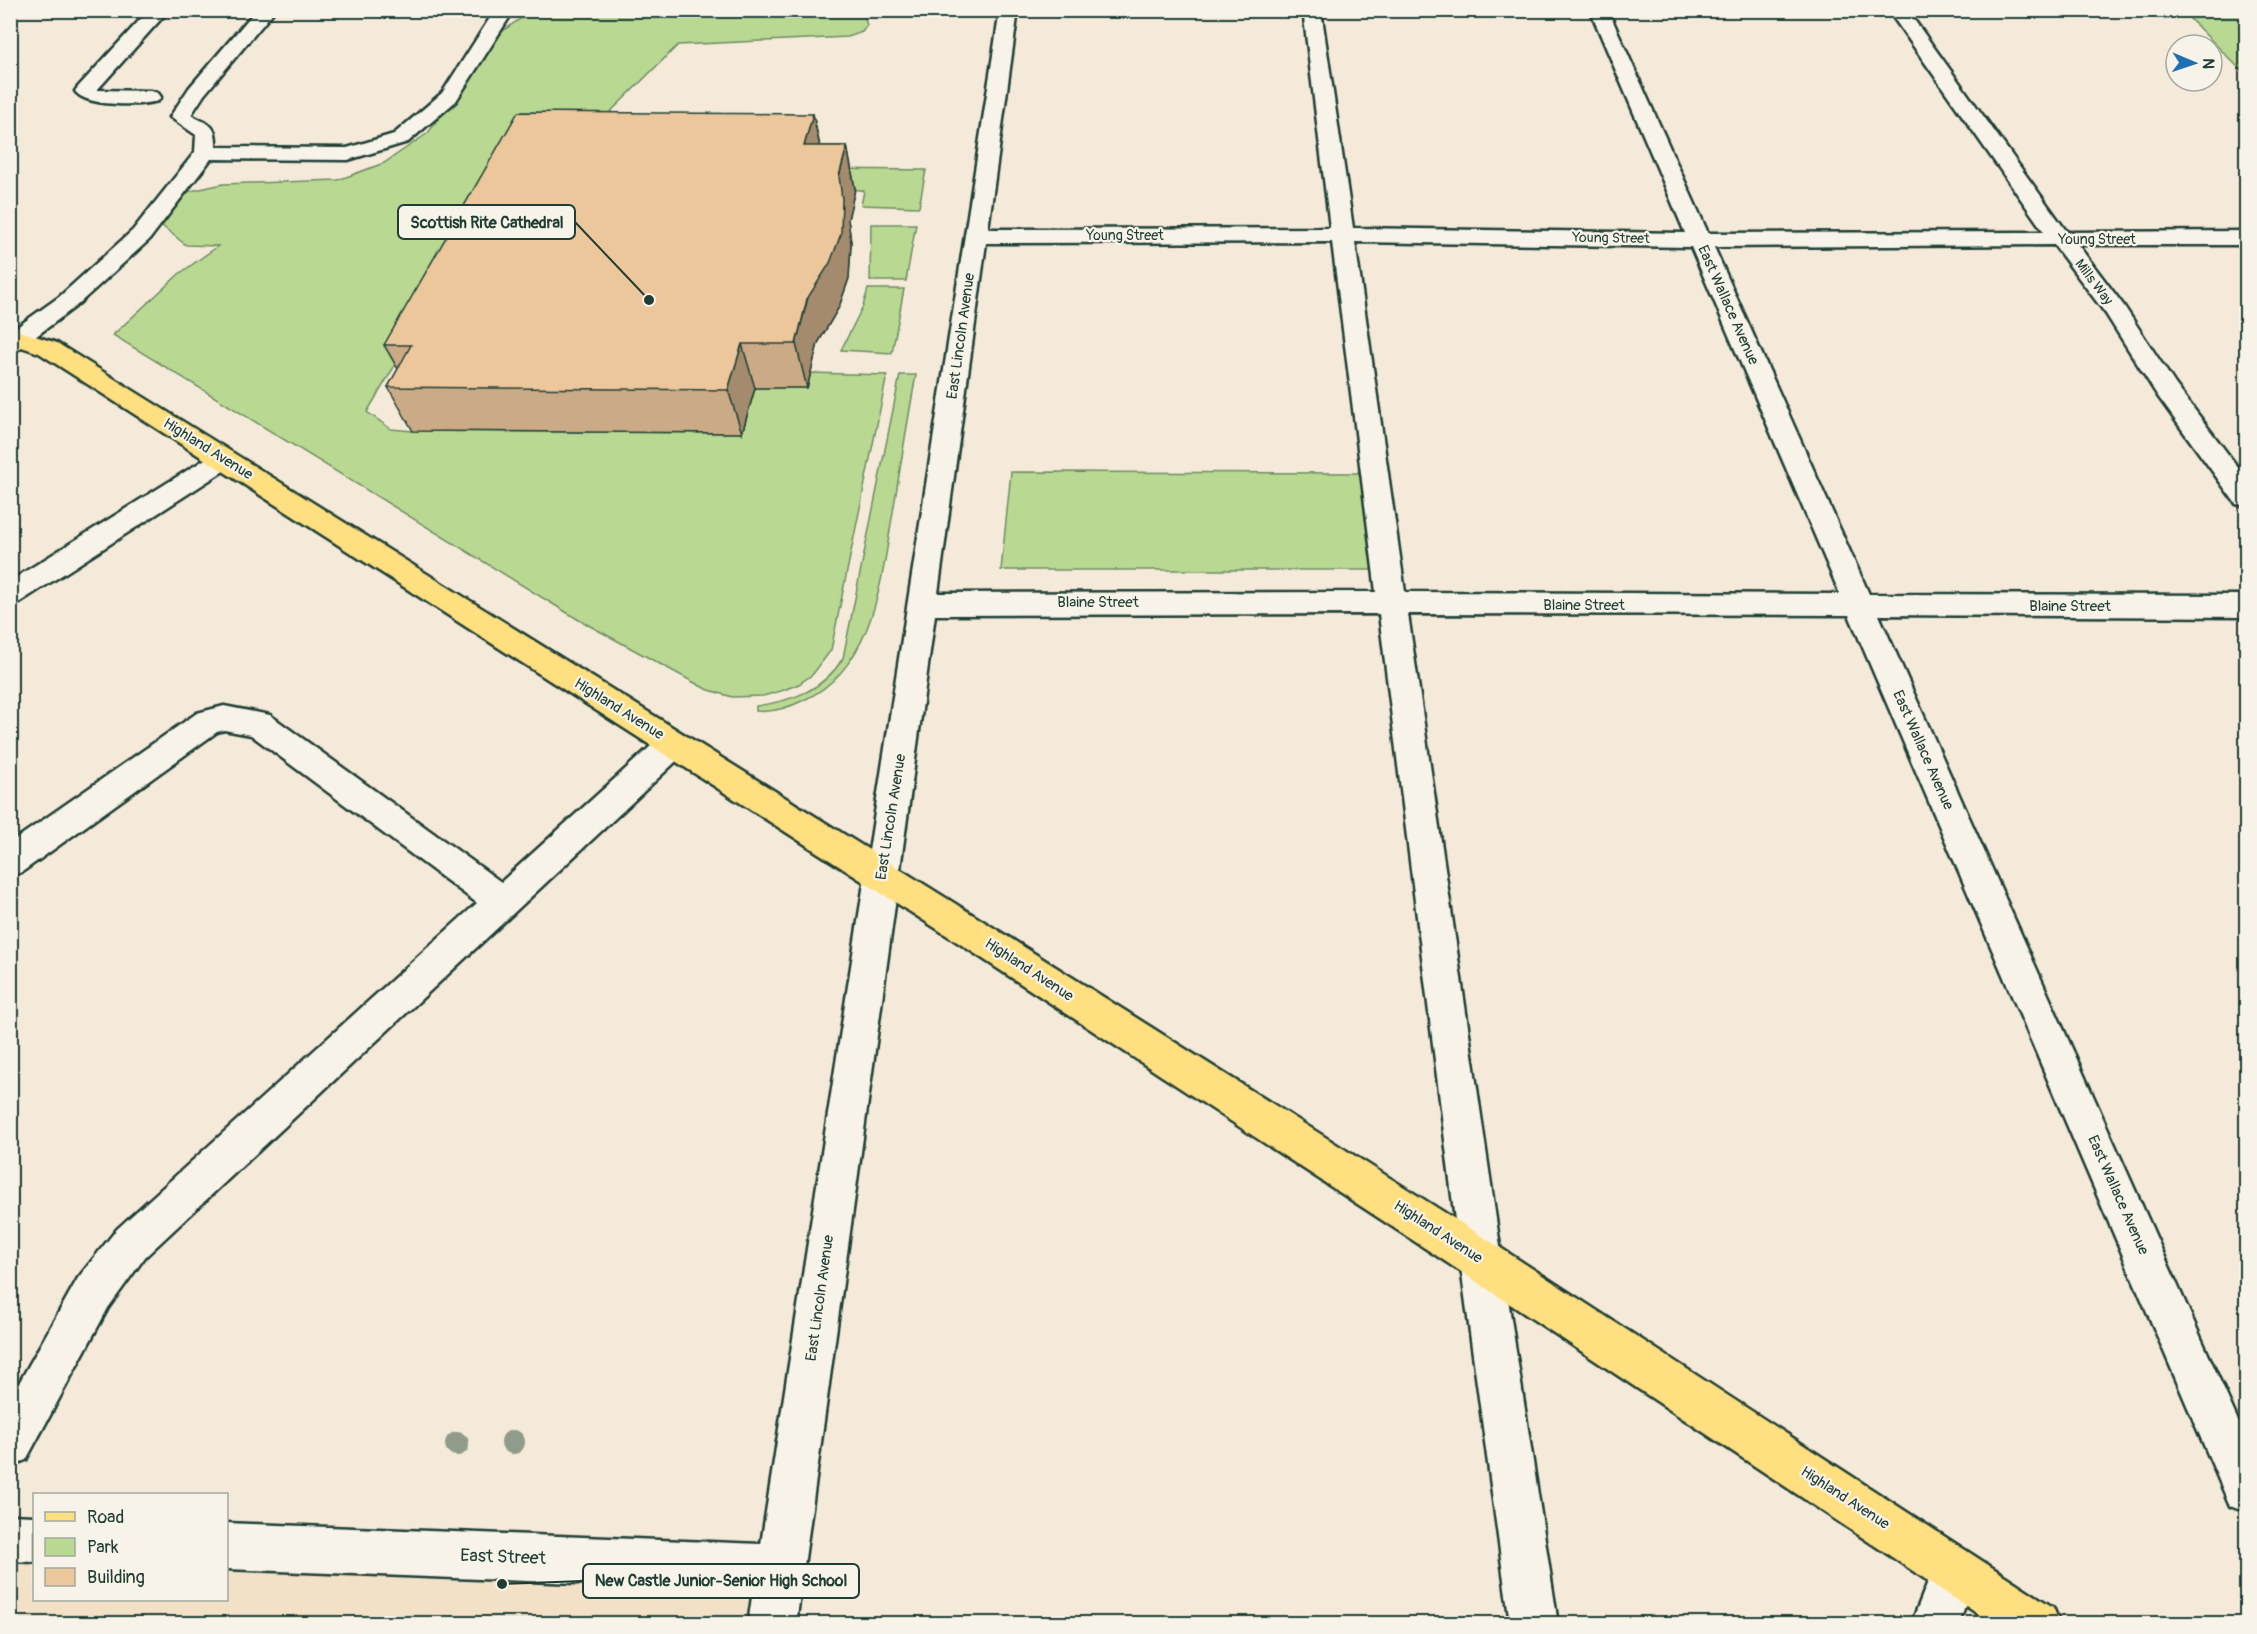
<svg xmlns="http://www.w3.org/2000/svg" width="2257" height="1634" viewBox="0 0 2257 1634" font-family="Pangolin,sans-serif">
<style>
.built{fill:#f2e0c7}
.green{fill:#b9d992;stroke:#6c8b63;stroke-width:1.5}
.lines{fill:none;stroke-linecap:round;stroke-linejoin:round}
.minor-casing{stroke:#1f3d34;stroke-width:5}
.major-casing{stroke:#1f3d34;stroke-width:5}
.minor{fill:#f7f3e8;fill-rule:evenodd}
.major{fill:#ffdf80;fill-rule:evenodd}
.tree{fill:#909c89}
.wall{fill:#cbab86;stroke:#1f3d34;stroke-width:1.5}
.shaded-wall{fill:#a58b6d;stroke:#1f3d34;stroke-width:1.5}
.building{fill:#ecc79c;stroke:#1f3d34;stroke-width:1.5}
.labels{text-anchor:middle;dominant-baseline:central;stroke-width:4.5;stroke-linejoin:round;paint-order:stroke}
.far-street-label{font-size:14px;fill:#1f3d34;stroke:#f7f3e8}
.street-label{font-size:15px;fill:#1f3d34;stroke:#f7f3e8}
.near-street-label{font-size:18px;fill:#1f3d34;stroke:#f7f3e8}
.leader{fill:none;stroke:#1f3d34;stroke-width:2}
.callout-dot{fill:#1f3d34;stroke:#f7f3e8;stroke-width:2}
.callout{fill:#f7f3e8;stroke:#1f3d34;stroke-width:2}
.callout-label{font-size:16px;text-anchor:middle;font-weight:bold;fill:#1f3d34}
</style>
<rect width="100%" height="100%" fill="#f5ead9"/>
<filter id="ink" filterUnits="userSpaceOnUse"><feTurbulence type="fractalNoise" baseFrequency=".0167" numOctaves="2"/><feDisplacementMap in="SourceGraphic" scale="12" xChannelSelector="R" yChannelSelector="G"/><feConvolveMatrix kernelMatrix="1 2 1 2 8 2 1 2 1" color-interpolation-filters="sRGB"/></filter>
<g filter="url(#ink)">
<path class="built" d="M11 1538 34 1539V1600H226L227 1546 780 1568 772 1623 11 1624Z"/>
<path class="green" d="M554 10H858L864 16 867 25 862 32 848 37 678 45 594 128 527 145 367 412 391 429 413 431 742 433 755 388H807L810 373 887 375 831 650 813 674 799 684 781 691 763 696 732 697 706 689 579 620 113 335 179 274 218 246 186 245 157 222 182 193 223 184 338 180 384 163 428 133 501 32 523 17Z
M2183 12H2246V75Z
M819 169 926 170 919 207 861 205 864 191 855 189Z
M871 224H916L906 281H870Z
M868 289H904L892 353 841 350 863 306Z
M900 375H916C908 419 901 462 894 506 882 574 876 667 804 700 788 708 773 713 756 711V706C792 701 824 690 843 658Z
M1361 455 1378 570H1001L1011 472 1358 473Z"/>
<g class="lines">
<defs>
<path id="minor" d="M149 10H169L97 90 151 91 158 93 161 97 158 101C140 106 86 107 75 91L78 87Z
M256 10H275L204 95 191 115C209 125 217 124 216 147L347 148 394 134 442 93 495 10H514L456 101 408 142 348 160 211 159 149 240 75 307 19 349 10 351V332L59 297 133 230 195 152 196 135 170 117 189 88Z
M1000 10H1018L988 229 1330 228 1303 10H1321L1353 228 1685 233 1590 10H1608L1708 233 2044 232 1888 10H1907L2067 232 2246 231V245H2078L2124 306 2175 384 2246 478V506L2236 504 2157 395 2106 314 2054 245 1714 247 1869 594 2246 595V617L1879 615 2246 1439V1512L2230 1506 1849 615 1408 614 1502 1260 1558 1624H1510L1460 1260 1379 614 935 615 796 1624H748L753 1590 226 1569V1523L761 1544ZM1332 242 1376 592 938 593 986 243ZM1355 242 1691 247 1840 594 1405 592Z
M224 450 233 453 237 459 233 465 20 602 10 605V581L215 453Z
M224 706 270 715 501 882 663 735 674 731 685 735 690 744 685 753 145 1257 108 1308 26 1460 10 1466V1399L78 1278 117 1229 477 903 251 735 224 730 217 732 22 872 10 876V843L197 713Z
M10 1515 34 1516V1562L10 1561Z
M1955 1547 1971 1554 1978 1570 1959 1624H1911L1939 1554Z"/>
<path id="major" d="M10 328 57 343 975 916 1496 1245 2053 1607 2060 1624H1993L1466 1275 951 938 39 353 10 343Z"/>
</defs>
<use href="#minor" class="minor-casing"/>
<use href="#major" class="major-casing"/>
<use href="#minor" class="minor"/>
<use href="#major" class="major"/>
</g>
<g class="tree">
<circle cx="513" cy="1442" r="12"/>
<circle cx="457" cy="1444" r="12"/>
</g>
<path class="wall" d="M813 114 820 146H847L855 189 848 219 851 243 849 278 839 307 818 343 807 388H755L742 433 413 431 388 387 398 369 384 345Z"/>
<path class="shaded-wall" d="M813 114 822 157 804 146Z
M847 146 855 189 848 219 851 243 849 278 839 307 818 343 807 388 796 344Z
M742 344 755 388 742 433 728 390Z"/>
<path class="building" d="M518 112 813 114 804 146H847L839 176 842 199 841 234 830 263 807 299 796 344H742L728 390 388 387 411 345H384Z"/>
</g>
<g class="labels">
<g class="far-street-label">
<text x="1125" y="235">Young Street</text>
<text transform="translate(1611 238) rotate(1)">Young Street</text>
<text x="2097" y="239">Young Street</text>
<text transform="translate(2094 282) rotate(53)">Mills Way</text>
</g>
<g class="street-label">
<text transform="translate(1728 305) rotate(66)">East Wallace Avenue</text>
<text transform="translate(961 336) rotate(-82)">East Lincoln Avenue</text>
<text transform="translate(208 449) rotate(32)">Highland Avenue</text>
<text x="1098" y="602">Blaine Street</text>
<text x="1584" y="605">Blaine Street</text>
<text x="2070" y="606">Blaine Street</text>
<text transform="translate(619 709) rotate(32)">Highland Avenue</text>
<text transform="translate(1923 750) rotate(66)">East Wallace Avenue</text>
<text transform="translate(891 817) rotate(-81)">East Lincoln Avenue</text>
<text transform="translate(1029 970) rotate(33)">Highland Avenue</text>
<text transform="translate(2118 1195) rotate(66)">East Wallace Avenue</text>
<text transform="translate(1438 1232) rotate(33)">Highland Avenue</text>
<text transform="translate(820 1298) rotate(-82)">East Lincoln Avenue</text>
<text transform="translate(1845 1498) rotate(33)">Highland Avenue</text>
</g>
<g class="near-street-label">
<text transform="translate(503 1557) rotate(2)">East Street</text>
</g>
</g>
<path class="leader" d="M649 300L575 222M502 1584L583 1581"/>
<g class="callout-dot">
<circle cx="649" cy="300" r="6"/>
<circle cx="502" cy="1584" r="6"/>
</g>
<g class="callout">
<rect x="398" y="205" width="177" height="34" rx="6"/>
<rect x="583" y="1564" width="276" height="34" rx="6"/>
</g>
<g class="callout-label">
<text x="487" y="228">Scottish Rite Cathedral</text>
<text x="721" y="1586">New Castle Junior-Senior High School</text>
</g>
<rect width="2257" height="1634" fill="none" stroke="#f7f3e8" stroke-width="36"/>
<rect x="18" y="18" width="2221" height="1598" fill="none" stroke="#1f3d34" stroke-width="2" filter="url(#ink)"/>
<rect x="33" y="1493" width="195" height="108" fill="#f7f3e8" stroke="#a1aaa0" stroke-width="1.5"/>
<rect x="45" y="1512" width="30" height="9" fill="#ffdf80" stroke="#a1aaa0" stroke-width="1.5"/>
<text x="87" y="1523" font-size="18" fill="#1f3d34">Road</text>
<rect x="45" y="1538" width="30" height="18" fill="#b9d992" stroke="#a1aaa0" stroke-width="1.5"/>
<text x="87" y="1553" font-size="18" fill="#1f3d34">Park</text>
<rect x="45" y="1568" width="30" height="18" fill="#ecc79c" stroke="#a1aaa0" stroke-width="1.5"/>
<text x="87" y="1583" font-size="18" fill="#1f3d34">Building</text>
<g transform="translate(2194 63) rotate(92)"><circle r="28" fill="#f7f3e8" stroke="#a1aaa0" stroke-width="1.5"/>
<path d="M0-4.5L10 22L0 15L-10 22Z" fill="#1f6fb2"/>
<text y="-9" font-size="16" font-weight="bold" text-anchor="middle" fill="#1f3d34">N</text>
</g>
</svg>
